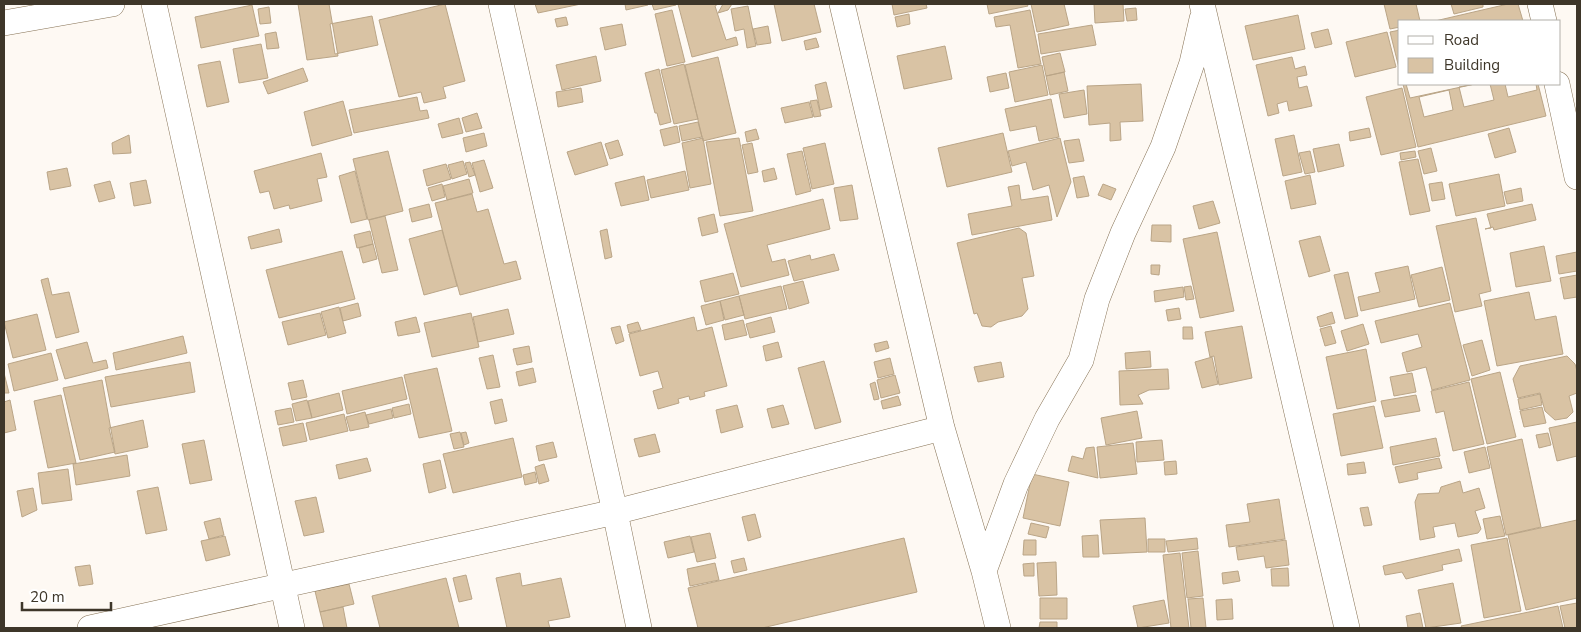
<svg xmlns="http://www.w3.org/2000/svg" width="1581" height="632" viewBox="0 0 1581 632" font-family="'Nunito Sans',sans-serif">
<style>
.building{fill:#d9c3a4;stroke:#baa587;fill-rule:evenodd}
.lines{fill:none;stroke-linecap:round;stroke-linejoin:round}
.street-casing{stroke:#877356;stroke-width:26}
.street{stroke:#fff;stroke-width:25}
</style>
<rect width="100%" height="100%" fill="#fef9f3"/>
<path class="building" d="M298 4H329L338 56 307 60Z
M445 4 465 81 443 87 446 98 424 103 421 92 399 97 379 20Z
M535 4H581L538 13Z
M625 4H648V5L626 10Z
M652 4H676V5L654 10Z
M678 4H718L715 6 726 40 736 37 738 45 692 57Z
M723 4H732L728 10 718 13Z
M774 4H814L821 32 782 41Z
M892 4H926L927 8 894 15Z
M987 4H1027L1028 6 989 14Z
M1031 4H1064L1069 25 1037 32Z
M1094 4H1123L1124 21 1095 23Z
M1384 4H1416L1420 21H1400V27L1390 29Z
M1451 4H1483V7L1454 14Z
M1508 4H1518L1523 21H1435Z
M252 5 259 36 201 48 195 17Z
M748 6 756 46 747 48 744 29 735 31 731 9Z
M269 7 271 23 260 24 258 9Z
M1136 8 1137 20 1127 21 1125 9Z
M672 10 685 62 667 66 655 14Z
M1030 10 1041 64 1018 68 1010 25 996 27 994 17Z
M909 14 910 24 897 27 895 17Z
M1298 15 1305 49 1253 60 1245 26Z
M372 16 378 45 335 54 330 24Z
M566 17 568 25 557 27 555 19Z
M622 24 626 45 605 50 600 28Z
M1092 25 1096 45 1041 54 1038 34Z
M768 26 771 43 757 45 753 29Z
M1328 29 1332 44 1315 48 1311 33Z
M1400 30V72L1390 32Z
M276 32 279 48 267 49 265 34Z
M1387 32 1396 67 1355 77 1346 42Z
M816 38 819 47 806 50 804 41Z
M261 44 268 78 239 83 233 49Z
M945 46 952 79 904 89 897 56Z
M1060 53 1065 72 1046 76 1042 57Z
M596 56 601 81 562 90 556 65Z
M718 57 736 133 703 141 685 65Z
M1292 57 1295 69 1305 66 1307 75 1297 77 1299 88 1307 86 1312 106 1289 111 1287 101 1277 104 1279 113 1268 116 1256 65Z
M220 61 229 102 207 107 198 65Z
M684 64 698 119 674 124 661 70Z
M1042 65 1048 95 1015 102 1009 72Z
M303 68 308 81 268 94 263 82Z
M659 69 671 122 660 125 657 113H655L645 73Z
M1064 72 1068 91 1050 95 1046 76Z
M1006 73 1009 88 990 92 987 77Z
M826 82 832 107 820 110 815 85Z
M1141 84 1143 121 1120 122 1121 140 1110 141V123L1089 125 1087 86Z
M1403 84H1406L1410 98 1475 84 1459 87 1464 107 1494 100 1490 84H1505L1508 97 1537 90 1536 84H1538L1546 116 1418 147ZM1449 90 1453 110 1424 117 1419 97Z
M581 88 583 102 558 107 556 92Z
M1402 88 1416 147 1381 155 1366 97Z
M1084 90 1087 114 1064 118 1059 94Z
M417 97 420 111 427 110 429 118 354 133 349 110Z
M1051 99 1059 137 1039 141 1036 126 1010 131 1005 109Z
M817 100 821 116 814 117 810 101Z
M343 101 352 135 312 146 304 112Z
M809 102 813 117 785 123 781 108Z
M477 113 482 128 466 132 462 118Z
M459 118 463 133 442 138 438 124Z
M698 122 702 137 682 141 679 126Z
M677 126 680 142 664 146 660 130Z
M1369 128 1371 137 1350 141 1349 132Z
M1509 128 1516 152 1495 158 1488 134Z
M756 129 759 139 747 142 745 132Z
M484 133 487 146 466 152 463 138Z
M1003 133 1012 172 947 187 938 148Z
M129 135 131 153 113 154 112 143Z
M1294 135 1302 172 1283 176 1275 139Z
M703 138 711 184 690 188 682 143Z
M739 138 753 211 720 216 706 142Z
M1060 138 1071 182 1057 217 1049 185 1033 190 1026 162 1012 166 1008 151Z
M1079 139 1084 161 1069 163 1064 141Z
M618 140 623 155 610 159 605 144Z
M601 142 608 165 575 175 567 152Z
M752 143 758 172 748 174 742 145Z
M825 143 834 184 812 189 803 148Z
M1339 144 1344 166 1318 172 1313 149Z
M1431 148 1437 171 1424 174 1418 151Z
M388 151 403 211 368 220 353 159Z
M802 151 811 191 796 195 787 154Z
M1310 151 1315 172 1305 174 1299 153Z
M1415 151 1416 157 1401 160 1400 153Z
M321 153 327 177 317 179 322 201 290 209 289 205 274 209 269 191 260 193 254 171Z
M1418 159 1430 211 1410 215 1399 162Z
M484 160 493 188 480 192 472 163Z
M463 161 467 174 452 179 448 165Z
M470 162 475 175 469 177 465 163Z
M446 164 451 179 427 186 423 170Z
M67 168 71 186 50 190 47 172Z
M774 168 777 179 764 182 762 171Z
M355 171 367 219 351 223 339 176Z
M685 171 689 190 651 198 647 180Z
M1499 174 1505 206 1456 216 1449 184Z
M1310 175 1316 204 1291 209 1285 181Z
M644 176 649 200 621 206 615 183Z
M1084 176 1089 196 1077 198 1073 178Z
M469 179 473 193 447 200 443 186Z
M146 180 151 203 134 206 130 183Z
M110 181 115 198 99 202 94 185Z
M1442 182 1445 199 1432 201 1429 184Z
M442 184 445 197 432 201 428 188Z
M1103 184 1116 189 1111 200 1098 195Z
M852 185 858 219 840 221 834 188Z
M1019 185 1021 200 1048 196 1052 220 972 235 968 214 1012 206 1008 187Z
M1521 188 1523 201 1507 204 1504 192Z
M472 194 477 212 488 209 504 264 516 261 521 279 460 295 435 203Z
M823 199 830 229 767 245 772 262 785 259 789 275 741 287 724 224Z
M1213 201 1220 223 1199 229 1193 206Z
M429 204 432 217 412 222 409 209Z
M1532 204 1536 220 1494 230 1493 227 1485 229 1491 228 1487 214Z
M714 214 718 232 702 236 698 218Z
M385 216 398 270 382 273 369 220Z
M1476 218 1491 291 1479 294 1482 306 1455 312 1436 226Z
M1152 225H1171V242L1151 241Z
M1019 228 1026 233 1034 276 1022 278 1028 309 1022 316 998 322 991 327 982 326 977 313 974 314 957 243Z
M279 229 282 242 251 249 248 237Z
M607 229 612 257 605 259 600 231Z
M442 230 457 286 424 295 409 239Z
M370 231 373 244 357 248 354 235Z
M1217 232 1234 311 1200 318 1183 239Z
M1320 236 1330 271 1309 277 1299 241Z
M373 244 377 259 363 263 359 248Z
M1544 246 1551 281 1516 287 1510 253Z
M342 251 355 299 279 318 266 270Z
M1577 252V271L1559 274 1556 256Z
M834 254 839 270 794 281 788 261 810 255 811 260Z
M1151 265H1160L1159 275 1151 274Z
M1408 266 1415 299 1361 311 1358 297 1380 292 1375 273Z
M1442 267 1450 300 1419 307 1411 275Z
M1348 272 1358 316 1345 319 1334 275Z
M733 273 739 294 705 302 700 281Z
M1577 275V297L1564 299 1560 278Z
M48 278 52 295 69 292 79 332 56 338 41 280Z
M803 281 809 303 789 309 783 286Z
M781 286 787 309 745 319 739 296Z
M1191 286 1194 299 1186 300 1184 287Z
M1183 287 1184 297 1155 302 1154 291Z
M1529 292 1535 320 1556 316 1563 354 1497 366 1484 301Z
M739 296 744 315 725 320 720 301Z
M720 301 724 320 706 325 701 306Z
M358 303 361 316 343 321 340 308Z
M1450 303 1470 380 1432 390 1426 367 1407 372 1402 353 1422 347 1418 334 1381 343 1375 321Z
M339 307 346 333 328 338 321 312Z
M1179 308 1181 319 1168 321 1166 310Z
M508 309 514 334 478 342 473 317Z
M1332 312 1335 323 1320 327 1317 317Z
M320 313 326 335 288 345 282 322Z
M471 313 479 347 432 357 424 323Z
M37 314 46 350 13 358 4 322Z
M416 317 420 332 398 336 395 322Z
M694 317 697 331 712 327 727 386 704 392 705 396 690 400 689 396 678 399 679 403 658 409 653 391 663 388 658 371 640 376 629 334Z
M771 317 775 332 750 338 746 324Z
M743 320 747 335 725 340 722 325Z
M638 322 641 330 629 333 627 325Z
M1363 324 1369 344 1347 351 1341 331Z
M620 326 624 341 616 344 611 328Z
M1242 326 1252 378 1219 385 1214 356 1210 357 1205 332Z
M1331 326 1336 343 1325 346 1320 329Z
M1183 327H1192L1193 339H1183Z
M183 336 187 353 116 370 113 353Z
M1482 340 1490 370 1472 376 1463 345Z
M887 341 889 348 876 352 874 344Z
M87 342 93 363 106 360 108 368 65 379 56 350Z
M778 342 782 357 766 361 763 346Z
M529 346 532 362 517 365 513 349Z
M1366 349 1376 401 1337 409 1326 357Z
M1150 351 1151 367 1126 369 1125 353Z
M51 353 58 380 14 391 8 364Z
M493 355 500 387 487 389 479 358Z
M1567 356 1575 364 1577 371V393L1569 396 1573 412 1567 418 1555 420 1545 411 1540 393 1518 398 1513 379 1520 366Z
M1212 357 1218 384 1202 388 1195 362Z
M890 358 894 374 878 378 874 362Z
M824 361 841 422 815 429 798 368Z
M190 362 195 392 111 407 105 377Z
M1001 362 1004 377 978 382 974 367Z
M437 368 452 431 419 438 404 375Z
M533 368 536 382 519 386 516 372Z
M1168 369 1169 389 1149 390 1138 395 1143 404 1120 405 1119 371Z
M1500 372 1516 437 1487 444 1471 379Z
M4 373 9 393H4Z
M1412 373 1416 392 1394 396 1390 377Z
M895 375 900 393 881 398 877 380Z
M402 377 407 399 347 414 342 391Z
M102 380 115 452 80 460 63 388Z
M303 380 307 397 292 400 288 383Z
M875 382 879 399 874 400 870 384Z
M1469 382 1484 444 1453 451 1444 411 1436 413 1431 391Z
M339 393 343 410 312 418 308 401Z
M1540 394 1542 405 1520 410 1518 399Z
M61 395 76 463 48 468 34 401Z
M1416 395 1420 411 1385 417 1381 401Z
M898 396 901 405 883 409 881 401Z
M502 399 507 421 495 424 490 402Z
M10 400 16 430 4 433V402Z
M307 400 312 418 296 421 292 404Z
M409 404 411 414 394 418 392 408Z
M737 405 743 427 721 433 716 410Z
M783 405 789 424 772 428 767 409Z
M1374 406 1383 448 1341 456 1333 414Z
M1542 407 1546 423 1524 427 1520 411Z
M291 408 294 422 278 425 275 411Z
M391 409 393 418 369 424 366 415Z
M1137 411 1142 438 1106 445 1101 418Z
M365 412 369 427 350 431 346 417Z
M344 414 348 431 310 440 306 423Z
M143 420 148 447 115 454 109 428Z
M1577 422V456L1557 461 1549 428Z
M303 423 307 441 283 446 279 428Z
M460 432 464 447 454 449 450 434Z
M466 432 469 443 464 445 461 433Z
M1548 433 1551 445 1539 448 1536 435Z
M655 434 660 452 639 457 634 439Z
M513 438 522 477 453 493 443 454Z
M1436 438 1440 456 1393 465 1390 447Z
M1522 439 1541 527 1506 535 1487 447Z
M204 440 212 480 190 484 182 444Z
M1162 440 1164 460 1137 462 1136 442Z
M553 442 557 457 539 461 536 446Z
M1133 443 1137 474 1100 478 1097 447Z
M1094 447 1098 478 1068 471 1072 456 1083 459 1086 448Z
M1485 447 1490 468 1469 473 1464 452Z
M127 455 130 476 76 485 73 464Z
M367 458 371 471 339 479 336 465Z
M1439 458 1442 468 1417 473 1418 479 1399 483 1395 467Z
M440 460 446 488 429 493 423 464Z
M1176 461 1177 474 1165 475 1164 462Z
M1364 462 1366 473 1348 475 1347 464Z
M544 464 549 481 539 484 535 467Z
M68 469 72 500 42 504 38 473Z
M535 472 537 482 525 485 523 475Z
M1032 474 1069 482 1060 526 1023 518Z
M1460 481 1463 493 1479 488 1485 508 1475 511 1481 529 1478 533 1458 537 1455 523 1433 527 1435 537 1420 540 1415 502 1418 494 1439 493 1441 487Z
M158 487 167 530 146 534 137 491Z
M33 488 37 510 22 517 17 491Z
M316 497 324 532 304 536 295 501Z
M1279 499 1285 539 1229 547 1226 525 1250 522 1247 504Z
M1368 507 1372 525 1364 526 1360 508Z
M755 514 761 537 748 541 742 517Z
M1500 516 1505 536 1487 539 1483 519Z
M220 518 224 535 209 539 204 522Z
M1145 518 1147 552 1103 554 1100 520Z
M1577 520V598L1526 610 1508 535Z
M1031 523 1049 527 1046 538 1028 534Z
M710 533 716 558 697 562 691 537Z
M1098 535 1099 557H1083L1082 536Z
M225 536 230 555 206 561 201 541Z
M690 536 694 552 668 558 664 542Z
M904 538 917 592 762 628H698L688 588Z
M1197 538 1198 549 1168 552 1166 541Z
M1507 538 1521 611 1484 618 1471 545Z
M1148 539H1165V552H1148Z
M1024 540H1036V555H1023Z
M1286 540 1289 565 1266 568 1264 556 1238 560 1236 547Z
M1459 549 1462 561 1442 565 1443 570 1406 579 1402 572 1385 575 1383 566Z
M1198 551 1203 596 1187 598 1182 553Z
M1180 553 1189 628H1171L1163 555Z
M744 558 747 570 734 573 731 561Z
M1056 562 1057 595 1039 596 1037 563Z
M715 563 719 580 690 586 687 569Z
M1034 563V576H1024L1023 564Z
M90 565 93 584 79 586 75 567Z
M1288 568 1289 586H1272L1271 569Z
M1238 571 1240 581 1223 584 1222 573Z
M520 573 522 586 561 578 570 617 548 621 550 628H507L496 578Z
M466 575 472 599 459 602 453 578Z
M446 578 459 628H380L372 596Z
M1453 583 1461 623 1426 628 1418 590Z
M349 584 354 604 320 612 315 591Z
M1040 598H1067V619H1040Z
M1203 598 1206 628H1191L1188 599Z
M1232 599 1233 619 1217 620 1216 600Z
M1164 600 1169 623 1138 628 1133 606Z
M1577 603V628H1565L1560 606Z
M1558 606 1563 628H1462L1461 626Z
M343 607 347 628H324L320 612Z
M1420 613 1423 628H1408L1406 616Z
M1040 622H1057V628H1039Z"/>
<g class="lines">
<defs>
<path id="street" d="M154 4 292 628
M501 4 615 512 639 628
M842 4 942 428 984 571 998 628
M1202 4 1347 628
M1540 4 1544 21
M4 23 112 4
M1557 84 1577 177
M984 571 1016 484 1047 419 1081 360 1097 299 1123 233 1163 147 1192 63 1202 19
M90 628 615 512 942 428"/>
</defs>
<use href="#street" class="street-casing"/>
<use href="#street" class="street"/>
</g>
<rect width="1581" height="632" fill="none" stroke="#3e3629" stroke-width="10"/>
<rect x="1398" y="20" width="162" height="65" fill="#ffffff" stroke="#b2afa9"/>
<rect x="1408" y="36" width="25" height="8" fill="#ffffff" stroke="#b2afa9"/>
<text x="1444" y="45" font-size="15" fill="#3e3629">Road</text>
<rect x="1408" y="58" width="25" height="15" fill="#d9c3a4" stroke="#b2afa9"/>
<text x="1444" y="70" font-size="15" fill="#3e3629">Building</text>
<path d="M22 602v8h89v-8" fill="none" stroke="#3e3629" stroke-width="2.5"/>
<text x="30" y="602" font-size="15" fill="#3e3629" stroke="#ffffff" stroke-width="4" paint-order="stroke">20 m</text>
</svg>
